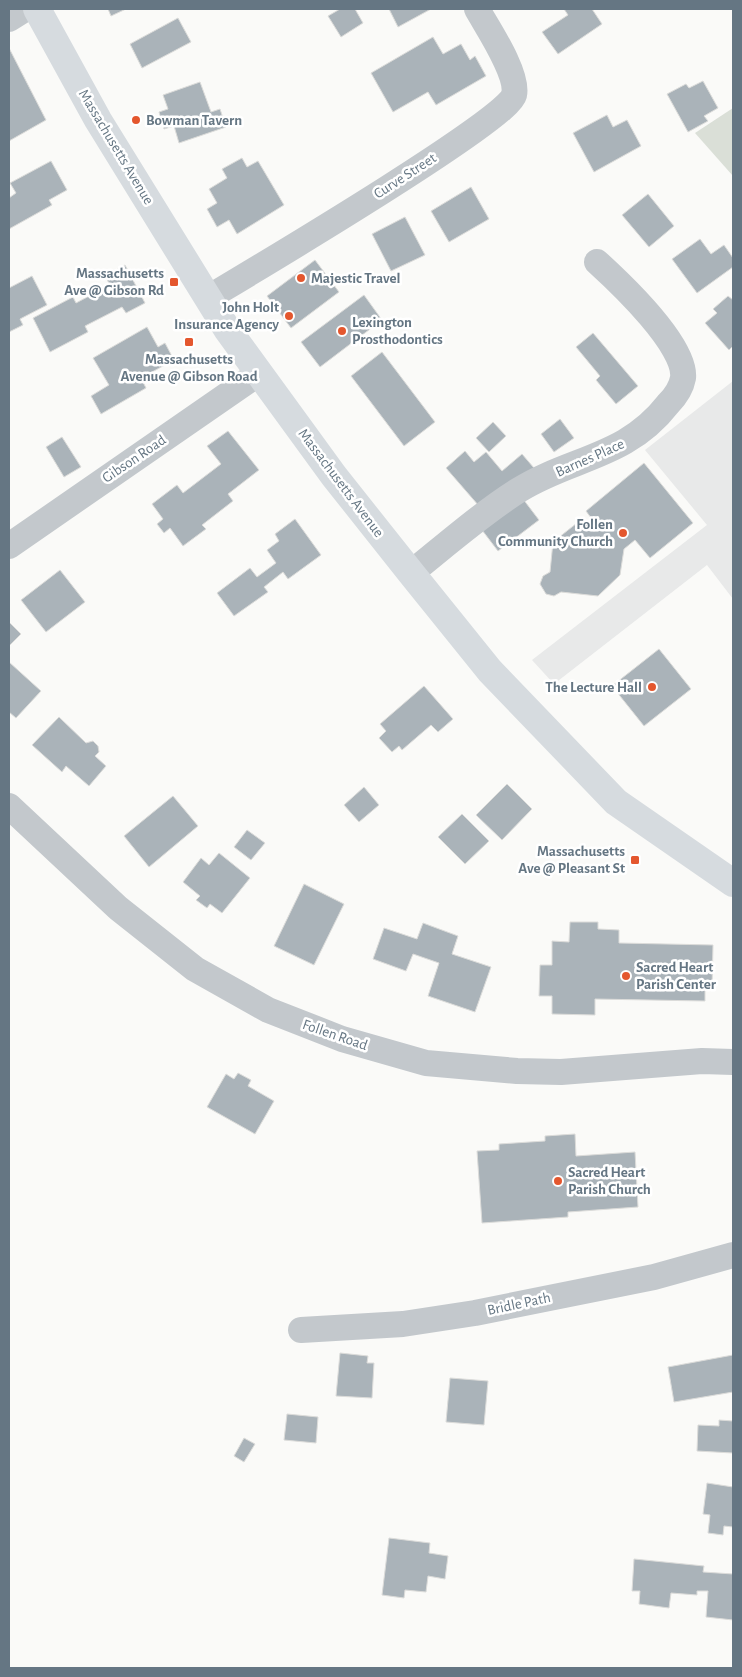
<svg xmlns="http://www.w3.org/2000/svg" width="742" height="1677" viewBox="0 0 742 1677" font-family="'Alegreya Sans',sans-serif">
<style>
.built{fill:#e8e9e9}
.green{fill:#dadfd7}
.building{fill:#aab3b9;stroke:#dcdcda}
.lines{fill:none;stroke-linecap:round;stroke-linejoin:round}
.minor{stroke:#c3c8cc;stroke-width:26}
.major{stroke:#d6dbdf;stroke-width:28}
.poi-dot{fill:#e4572e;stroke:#fff;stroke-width:2}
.labels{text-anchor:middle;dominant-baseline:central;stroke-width:5;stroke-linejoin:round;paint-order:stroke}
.poi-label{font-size:15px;font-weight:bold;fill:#657683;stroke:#fff;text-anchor:start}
.street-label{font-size:15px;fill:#657683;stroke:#fff}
</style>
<rect width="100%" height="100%" fill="#fafaf8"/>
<path class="built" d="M733 381V599L707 565 554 684 532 660 707 525 645 450Z"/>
<path class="green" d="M733 108V176L695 133Z"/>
<path class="building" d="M108 9H126L111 16Z
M340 9H355L363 23 341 37 328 16Z
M389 9H431L398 27Z
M564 9H592L602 24 558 54 542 32 568 15Z
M178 18 191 42 142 68 130 44Z
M433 37 443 54 461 44 470 60 475 56 486 76 436 105 428 92 393 112 371 73Z
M9 48 46 120 9 141Z
M703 81 718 108 704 116 708 121 688 132 667 94 686 84 689 88Z
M200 82 211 112 220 109 226 127 179 143 174 126 164 129 159 112 168 109 163 95Z
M607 115 613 127 627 120 641 146 594 172 573 133Z
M242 158 247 167 258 161 284 205 237 234 229 220 217 227 207 209 217 203 209 189 227 178 222 169Z
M51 161 67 190 49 200 52 205 9 229V198L16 193 10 183Z
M471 187 489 219 449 242 431 211Z
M648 194 674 226 649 247 622 215Z
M405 217 425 255 391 271 372 234Z
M700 239 711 254 724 245 733 258V267L697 293 672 259Z
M315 260 339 292 291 328 267 296Z
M125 265 145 303 126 313 122 307 85 326 88 332 50 352 33 318 73 297 76 303 110 285 105 276Z
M32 276 47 305 20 319 23 325 9 332V288Z
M364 295 382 320 320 367 301 342Z
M728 296 733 300V346L729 350 705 323 717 313 713 309Z
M147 327 158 347 165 343 174 360 141 378 146 388 101 414 91 396 109 385 93 358Z
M593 333 638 386 616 404 596 380 600 376 576 347Z
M382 352 435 422 404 446 351 376Z
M560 419 574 438 554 452 541 434Z
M493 422 506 436 489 452 476 438Z
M228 431 259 470 228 494 233 501 202 525 206 529 183 546 170 528 164 533 157 524 163 519 152 504 177 485 183 493 221 464 207 446Z
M62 437 81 467 64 477 46 447Z
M465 451 474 462 486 452 502 471 522 454 534 468 479 506 446 468Z
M644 463 693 523 650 558 635 540 624 549 620 575 598 596 561 592 554 596 546 594 540 584 543 576 550 572 553 542 577 523 597 526 586 511Z
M523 499 539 520 498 551 482 530Z
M295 519 321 555 288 579 283 572 264 587 268 592 234 616 217 593 250 568 257 577 276 563 267 550 279 541 275 534Z
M60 570 85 602 46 632 21 600Z
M9 622 21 634 9 646Z
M659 649 691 689 644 726 612 686Z
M9 662 41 691 16 718 9 712Z
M424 686 453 719 438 732 431 725 402 750 399 746 392 752 379 738 386 731 380 724Z
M59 717 86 743 93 741 98 746 99 752 95 756 106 766 89 786 66 766 62 772 32 745Z
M507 784 532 809 502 840 476 815Z
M364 787 379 805 359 822 344 805Z
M173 796 198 826 149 867 124 836Z
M462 814 489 841 465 864 438 837Z
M247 830 265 843 251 860 234 847Z
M219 853 250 878 222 913 210 904 207 908 196 900 200 896 183 882 201 858 209 865Z
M304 884 344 904 314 965 274 946Z
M570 922H598V929L619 930V943L713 945 712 988H705V1001L595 999V1015L552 1014V996H539L540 965H552V941L569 942Z
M423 923 458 936 452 954 491 967 475 1012 428 996 439 963 413 954 406 971 373 959 384 928 417 939Z
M238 1073 251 1080 248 1086 274 1101 255 1134 207 1107 226 1074 234 1079Z
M575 1134 576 1156 635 1152 638 1207 568 1212V1217L482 1223 477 1151 499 1150V1144L545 1141V1136Z
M340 1353 368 1356 367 1363H374L372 1398 336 1396Z
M733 1355V1392L674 1402 668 1367Z
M450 1378 488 1381 484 1425 446 1422Z
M287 1414 318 1417 316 1443 284 1440Z
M719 1420 733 1421V1453L697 1451 698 1425 719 1426Z
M244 1438 255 1444 244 1462 234 1456Z
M707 1483 733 1487V1527L724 1526 723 1535 708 1533 710 1515 703 1514Z
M389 1538 430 1543 429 1553 448 1556 445 1579 428 1576 426 1592 405 1590 404 1598 382 1595Z
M634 1559 704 1566 703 1572 733 1574V1620L706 1617 708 1591H697V1595L671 1593 669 1608 639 1604 640 1591H632Z"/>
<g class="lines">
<path class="minor" d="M9 19 25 9
M208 298C248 274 508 120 514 95 519 74 487 27 477 9
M9 546 259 373
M411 573C446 545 481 514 519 490 572 457 626 458 668 404 675 397 681 389 683 378 687 346 620 283 597 262
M9 806 118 908 195 969 268 1010 342 1039 426 1063 517 1071 561 1072 702 1061 733 1062
M301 1330 403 1324 475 1313 654 1277 733 1255"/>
<path class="major" d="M37 9 98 120 227 329 334 476 411 573 490 671 616 802 733 883"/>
</g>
<g class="poi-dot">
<circle cx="136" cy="120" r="5"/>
<circle cx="301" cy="278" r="5"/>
<rect x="169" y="277" width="10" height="10" rx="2.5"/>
<circle cx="289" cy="316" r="5"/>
<circle cx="342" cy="331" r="5"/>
<rect x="184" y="337" width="10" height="10" rx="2.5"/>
<circle cx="623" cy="533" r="5"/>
<circle cx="652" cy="687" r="5"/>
<rect x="630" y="855" width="10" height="10" rx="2.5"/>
<circle cx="626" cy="976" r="5"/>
<circle cx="558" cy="1181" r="5"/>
</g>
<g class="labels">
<g class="poi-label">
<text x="146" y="120">Bowman Tavern</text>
<text x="164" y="273" text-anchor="end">Massachusetts<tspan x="164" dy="17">Ave @ Gibson Rd</tspan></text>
<text x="311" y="278">Majestic Travel</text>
<text x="279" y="307" text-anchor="end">John Holt<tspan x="279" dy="17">Insurance Agency</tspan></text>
<text x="352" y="322">Lexington<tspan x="352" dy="17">Prosthodontics</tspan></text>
<text x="189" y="359" text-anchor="middle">Massachusetts<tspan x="189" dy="17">Avenue @ Gibson Road</tspan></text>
<text x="613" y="524" text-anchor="end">Follen<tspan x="613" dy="17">Community Church</tspan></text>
<text x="642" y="687" text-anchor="end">The Lecture Hall</text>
<text x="625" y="851" text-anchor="end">Massachusetts<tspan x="625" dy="17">Ave @ Pleasant St</tspan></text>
<text x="636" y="967">Sacred Heart<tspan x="636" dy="17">Parish Center</tspan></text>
<text x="568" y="1172">Sacred Heart<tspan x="568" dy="17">Parish Church</tspan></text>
</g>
<g class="street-label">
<text transform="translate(116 147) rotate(59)">Massachusetts Avenue</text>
<text transform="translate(405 176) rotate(-33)">Curve Street</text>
<text transform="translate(590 458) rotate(-24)">Barnes Place</text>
<text transform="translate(134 459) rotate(-34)">Gibson Road</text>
<text transform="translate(341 483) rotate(53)">Massachusetts Avenue</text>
<text transform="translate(335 1035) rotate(19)">Follen Road</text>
<text transform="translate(519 1304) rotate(-12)">Bridle Path</text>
</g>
</g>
<rect width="742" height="1677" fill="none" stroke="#657683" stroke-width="20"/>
</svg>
